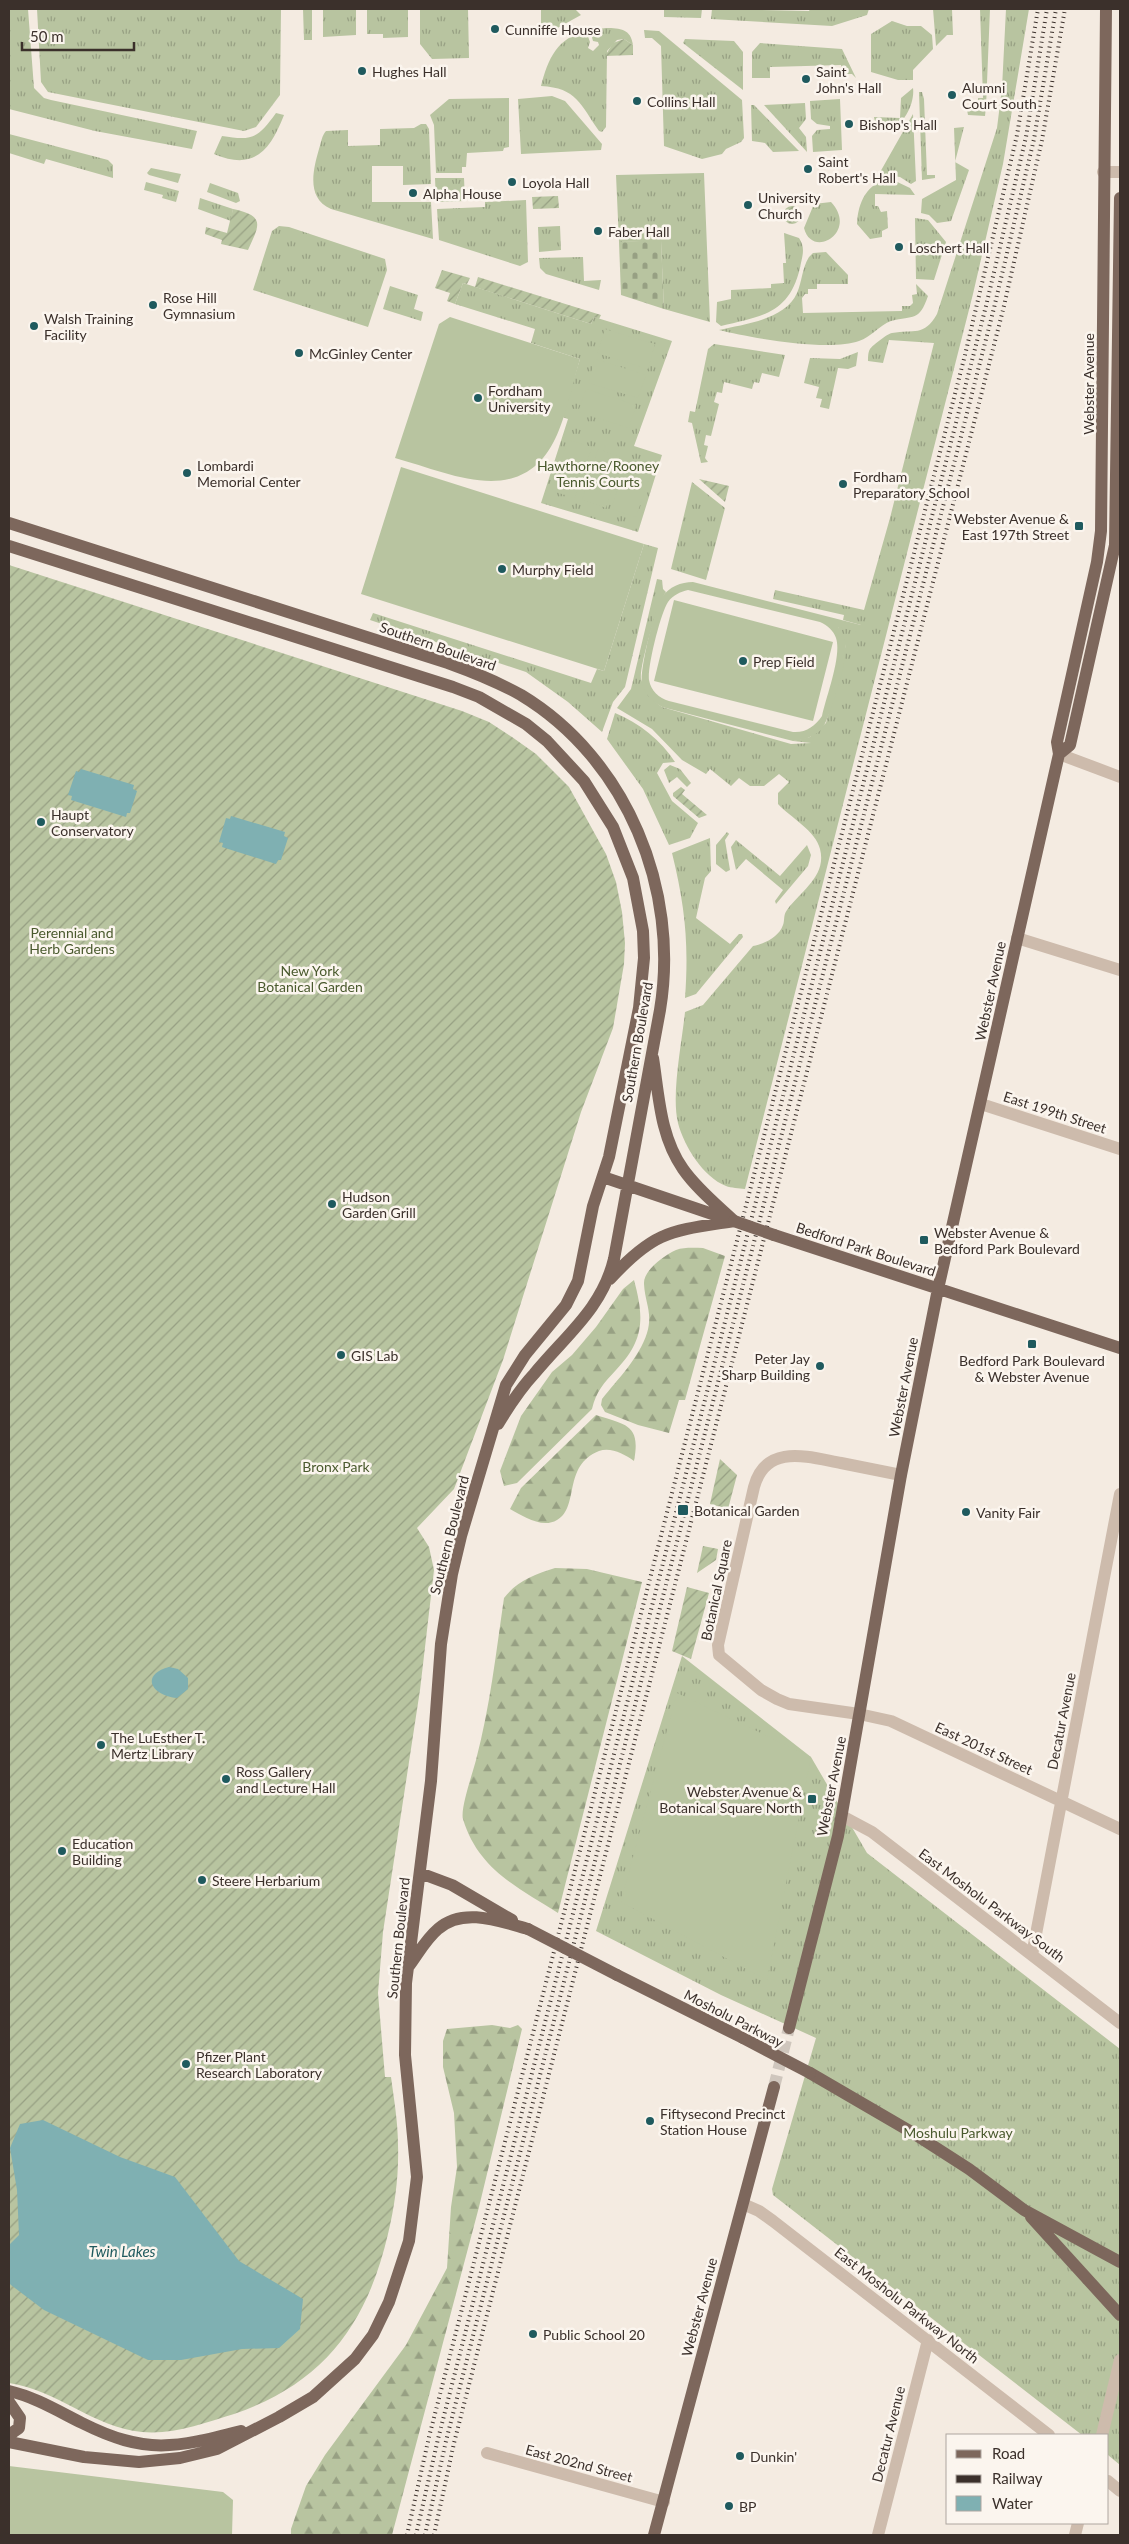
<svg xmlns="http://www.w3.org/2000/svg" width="1129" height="2544" viewBox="0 0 1129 2544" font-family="Lato,sans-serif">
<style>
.grass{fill:url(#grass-tufts)}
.forest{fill:url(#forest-firs)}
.cemetery{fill:url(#cemetery-stones)}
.garden{fill:url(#garden-furrows)}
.pitch{fill:#b8c4a0;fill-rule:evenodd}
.water{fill:#7fb0b2}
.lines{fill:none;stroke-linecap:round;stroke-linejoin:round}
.major-tunnel{stroke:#cfc6bd;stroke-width:12;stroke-dasharray:12 6;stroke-linecap:butt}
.minor{stroke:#cdbbac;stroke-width:12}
.major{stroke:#7d675c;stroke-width:12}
.rail{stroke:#3b302b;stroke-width:4;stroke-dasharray:1 4;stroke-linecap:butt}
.major-bridge{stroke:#7d675c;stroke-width:12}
.poi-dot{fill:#1f5a5e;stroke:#fbf5ee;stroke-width:2}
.labels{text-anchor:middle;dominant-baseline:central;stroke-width:5;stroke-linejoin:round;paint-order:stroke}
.poi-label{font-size:14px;fill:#3b302b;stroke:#fbf5ee;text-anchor:start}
.street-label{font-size:14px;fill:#3b302b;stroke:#fbf5ee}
.park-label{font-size:14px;fill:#4a5a2e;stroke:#fbf5ee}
.water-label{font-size:15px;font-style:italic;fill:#1f5a5e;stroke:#fbf5ee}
</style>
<defs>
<pattern id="grass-tufts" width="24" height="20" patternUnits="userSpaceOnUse" patternTransform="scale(1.25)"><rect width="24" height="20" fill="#b8c4a0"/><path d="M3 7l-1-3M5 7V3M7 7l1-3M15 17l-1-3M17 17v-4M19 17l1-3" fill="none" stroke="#97a083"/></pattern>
<pattern id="forest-firs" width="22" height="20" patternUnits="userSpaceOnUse" patternTransform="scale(1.25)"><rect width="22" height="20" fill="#b8c4a0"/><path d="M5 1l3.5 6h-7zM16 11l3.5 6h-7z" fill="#97a083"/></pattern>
<pattern id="cemetery-stones" width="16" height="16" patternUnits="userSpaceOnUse" patternTransform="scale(1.25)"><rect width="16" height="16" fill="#b8c4a0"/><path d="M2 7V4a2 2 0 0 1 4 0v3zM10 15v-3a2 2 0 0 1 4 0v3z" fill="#97a083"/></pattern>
<pattern id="garden-furrows" width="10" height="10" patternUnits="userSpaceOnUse" patternTransform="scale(1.25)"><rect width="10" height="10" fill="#b8c4a0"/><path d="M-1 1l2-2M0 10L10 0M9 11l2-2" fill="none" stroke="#97a083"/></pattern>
</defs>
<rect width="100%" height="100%" fill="#f4ebe1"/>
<path class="grass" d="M9 9H28L34 88 44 98 51 100 197 131 192 149 95 131 9 109Z
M37 9H281L280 95 256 127 244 131 48 92 41 82Z
M303 9H312V40H304Z
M323 9H356V35L323 37Z
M367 9H408V37L383 38V34H367Z
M420 9H468L469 58 432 59 420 44Z
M541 9H575L581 15 543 36 541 34Z
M664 9H702L701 18 664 17Z
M712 9 809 11 810 9H869L867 15 832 26 711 19Z
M933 9H952L953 35H947L936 46Z
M980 9H990L986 107 985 116 968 115 967 110H975L978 107V98H983Z
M1006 9H1029L1003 164 973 294 745 1189C739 1188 731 1188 726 1186 703 1177 684 1146 678 1123 671 1095 682 1042 685 1012L703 1005 753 946C764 944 779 937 783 925 785 920 783 915 787 910 801 891 827 876 820 849 816 831 790 817 778 804V793L789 782 779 774 764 786H750L739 778 731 786 710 769 706 774 682 760 652 729 617 708 631 689 657 579 662 580 663 589 666 592C658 602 639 667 641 679 644 690 653 701 662 707L791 744 811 743 793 741 810 737 826 723 846 647 838 627 861 625 843 620 844 615 773 599 775 590 864 610 890 518 934 343 889 340 883 363 868 361C868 358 868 352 870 349 873 345 887 334 892 333 914 329 924 337 937 314L997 128 1002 88Z
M892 21 907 26H921L932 35 933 49 913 70V80H898L871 72V34Z
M606 28C620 28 631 29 633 45L624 39 617 40 607 51 606 127 602 132 599 131C580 104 577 88 541 86 548 59 557 38 586 31L590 42 588 48 593 51 599 45 598 42 593 41 590 30Z
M644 30 659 31 742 100 744 138 741 142 726 149 722 154 702 159 664 146 661 46 652 38H645Z
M685 39 734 41 743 52V90L683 43Z
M760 43 842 49 856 78 852 74H842L841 65 770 67V78H752V52Z
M913 88C915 103 904 124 890 131H880L876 127 874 117 900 118 901 98Z
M919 92H922L924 99 927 175H935V178L922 180Z
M552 96 565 101 602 144 601 150 521 154 518 99Z
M509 98V147L504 148 503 151 467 153 466 167H462V173H436L434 125 430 115 449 99Z
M840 99 842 150 813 152 812 136 817 130 830 129V126L817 124 811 119 810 101Z
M805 103 806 119 799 128 806 137 807 152 764 105Z
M751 105H754L799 151 773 152 765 143 752 141Z
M276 113 284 115C270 151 254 171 214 154L222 136C253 141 258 138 276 113Z
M913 114 916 181 911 184 900 177 879 174Z
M421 124H426L429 129 431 184 403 185V166H372V202H431L433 239 331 209C306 198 313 170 319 149 321 143 322 135 326 131L348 130V146L380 145V129L414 128Z
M964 127 955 162 969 170 951 221 937 223 929 215 921 213 922 199 956 180 954 128Z
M9 134 108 160 113 165V178L46 159 44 164 9 153Z
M151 168 181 174 178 183 149 175 147 173Z
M704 173 710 322 664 309 661 241 619 242 616 175Z
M435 178H464L465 201 436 202Z
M891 179 910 188 915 195 875 194V206H878L881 212 887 211 888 228 882 231V237L870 239 857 224C858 202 867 182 891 179Z
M146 182 179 191 176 202 162 198 163 195 144 190Z
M210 183 238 193 240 201 236 203 207 192Z
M200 198 233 209 231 221 198 209Z
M526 200 528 262 520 266 439 240 437 209 485 207V202Z
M831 202C859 232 812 260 804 228L814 204Z
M915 218 928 220 946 242 934 280 916 279Z
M279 226 289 227 385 259 387 270 368 327 253 290 272 231Z
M560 226 561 250 539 252 538 227Z
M784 233 799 238C806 248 802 257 800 268 789 314 762 316 721 326L716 322 717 302 731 299V290L771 288V284L784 283 783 263H786Z
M826 252 848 275V284H817V289H808V294H805L802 298 803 313 902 311V306H910L913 303 912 295 917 294 916 284 928 296C919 322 914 315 891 321 880 325 871 337 859 341 829 352 751 338 719 330 744 324 785 320 797 293 802 282 802 268 809 257L813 253Z
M583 257 584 281 601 280 599 290 546 274 540 268 539 258Z
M463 283 591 324 594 317 672 341 634 446 662 455 638 532 541 503 568 419 562 417 580 359 531 343 535 329 455 304Z
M390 286 418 295 414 309 423 312 421 321 383 309Z
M714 344 785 355 779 377 762 373 759 383 754 382 752 389 724 382 722 393 717 392 714 402 719 404 711 436 706 435 704 445 708 446 705 458 708 462 701 463 692 423 688 422 690 411 695 412 708 349Z
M858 352 856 366 848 369 838 368 829 409 820 407 822 399 816 398 819 387 804 383 810 358 840 359Z
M692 482 725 508 706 580 671 569Z
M644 544 658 548 625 687 613 702 602 732 568 702 526 672 370 620 373 613 591 683 597 669 604 671Z
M615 713C639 723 661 740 675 762L663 763 657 773 672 801 698 823 690 838 669 845 643 789 607 739Z
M670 765 680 769 691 783 687 787 677 777 669 783 664 770Z
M727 832 729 834 725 840 730 870 726 872 716 864V845Z
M710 838 711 871 705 878 696 918 730 944 739 934H742L743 937 696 994 685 998C689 943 685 906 672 853Z
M736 840 780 876 807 845 811 855 808 866 776 904 775 901 783 890 746 859 736 870 731 847Z
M682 1656 811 1757 867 1853 1120 2049V2465L1108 2455V2435H1082L773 2195 772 2189 816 2038 721 1995 596 1931Z"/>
<path class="forest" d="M703 1248 725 1256 685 1400H679L669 1433 638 1425 605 1412 601 1405 602 1399C618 1379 639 1358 647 1333 653 1313 645 1303 644 1284 643 1270 665 1255 676 1250 684 1247 695 1248 703 1248Z
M634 1280C644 1317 645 1340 616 1370 604 1383 596 1391 592 1409L517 1483 504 1486 500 1471 521 1416 552 1372 572 1355 596 1327 623 1289Z
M596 1415C626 1425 641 1424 634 1461 624 1454 611 1447 599 1451 562 1466 580 1507 557 1520 542 1529 523 1516 510 1509L521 1488Z
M555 1568 587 1569 642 1582 558 1913C517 1887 478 1869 463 1819 460 1809 473 1772 476 1760 490 1707 496 1653 504 1598 518 1580 534 1575 555 1568Z
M492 2025 510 2028 518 2025 522 2029 479 2207 392 2535H291V2529L306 2486 325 2455 406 2345 447 2268 451 2207 457 2167 454 2113 443 2067V2041L447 2029Z"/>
<path class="cemetery" d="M661 240 664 309 621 295 619 242Z"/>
<path class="garden" d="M624 39 633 45V55L605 56 613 43Z
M558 196 559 208 533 209 532 197Z
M783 215a9 9 0 1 1 18 0a9 9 0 1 1-18 0Z
M233 209C265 216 260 224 248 250L221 244 222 240 205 234 206 227 227 233Z
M442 270 470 278 467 284 463 283 455 304 447 301 450 293 435 288Z
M478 277 601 315 599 319 594 317 591 324 475 287Z
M699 479 729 486 725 502Z
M9 565 462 711 489 722 512 737 536 754 569 787 606 854 616 882 622 912 625 943 624 964 613 1028 581 1112 503 1360 454 1489 417 1528 429 1547 434 1570 420 1690 383 1932 378 1993 385 2077H391C394 2100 398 2122 398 2145 399 2175 395 2205 388 2234 367 2324 324 2383 234 2414 205 2423 173 2435 142 2432 92 2427 58 2390 9 2383Z
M681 787 685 790 682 794 707 815 699 818 673 796V793Z
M720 1459 737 1475 728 1509 710 1504Z
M703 1546 718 1549 716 1560 697 1573Z
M687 1587 709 1593 691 1659 672 1651Z"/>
<path class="pitch" d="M450 317 580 359C573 383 564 424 553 443 518 508 450 473 395 458L439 324Z
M605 329 655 344 648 369 597 353Z
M595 359 646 375 638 398 588 383Z
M586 389 636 405 629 428 578 412Z
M568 440 592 447 575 498 552 491Z
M598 449 622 457 606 508 582 500Z
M628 459 653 467 636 517 611 509Z
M401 467 644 544 604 671 361 594Z
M693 582 861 625 859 632 838 627C843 634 846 640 846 649 846 663 830 720 821 730 813 737 804 740 793 741L662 707C652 701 645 695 642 684 639 672 655 606 662 597 669 587 681 582 693 582ZM688 590 820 622C827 625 834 631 836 638 842 656 826 697 822 716 815 726 806 733 793 732L669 701C659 698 651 691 649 680 647 667 661 612 668 602 673 595 680 592 688 590Z
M674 600 833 642 813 721 654 681Z
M677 1693 811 1757 767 1980 621 1902Z
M9 2466 223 2492 233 2500 232 2535H9Z"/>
<path class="water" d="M81 769 134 785 133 789 137 791 130 813H127L126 817 71 800 72 796 68 795 76 771 79 772Z
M231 816 285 832 284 836 288 838 281 860H278L276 864 222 847 223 843 219 842 226 818 230 819Z
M169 1667 178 1669 188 1678V1689L177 1698C151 1695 140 1675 169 1667Z
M43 2120 120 2157 175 2177 239 2261 303 2299 300 2329 279 2348 242 2349 181 2360H148L44 2310 11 2285 9 2283V2245L19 2235 17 2190 10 2148 20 2124Z"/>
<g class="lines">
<path class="major-tunnel" d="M774 2087 789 2028"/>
<path class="minor" d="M1103 172H1120
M1059 754 1120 777
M1017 938 1120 970
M981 1104 1120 1149
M901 1475C881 1471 861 1467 841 1463 808 1457 766 1443 754 1487L718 1645 719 1655 761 1690 777 1699 789 1704 859 1714 891 1721 1120 1829
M842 1816 872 1832 1120 2023
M1032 1955 1120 1494
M743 2204 759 2211 773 2221 1049 2435
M1102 2435 1120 2360
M487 2453 664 2502
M1108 2481 1120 2491
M878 2535 928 2340
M1075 2535 1078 2523"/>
<path class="major" d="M9 523 448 663C473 672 498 682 521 695 627 759 680 890 660 1010L614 1259C602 1309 565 1336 534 1374 520 1389 509 1406 498 1424
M9 546 453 687 479 697 526 724 547 741 584 781 613 827 633 878 643 931 644 958 639 1008 609 1157 593 1206 578 1281 566 1305 525 1355 506 1385 461 1536 452 1574 441 1644 431 1781 406 1983 405 2055 417 2177 409 2241 389 2302 373 2335 355 2359 313 2397 279 2417 217 2449 180 2458 139 2462 84 2457 9 2442
M1059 754 1070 745 1115 545 1120 198
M653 1058C659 1096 660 1136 683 1169 697 1189 717 1205 734 1221
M603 1177 730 1220
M774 1235 1120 1348
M610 1279C655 1230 671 1231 734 1221
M420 1873 452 1885 512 1920
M409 1966C418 1954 426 1939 438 1929 463 1907 499 1921 528 1929
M617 1975 743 2038
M789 2028 838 1836 901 1475 938 1289 1059 754 1057 742 1097 562 1101 531 1106 9
M810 2073 913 2133 969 2169 1024 2210 1120 2262
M1031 2217 1120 2315
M9 2391C35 2397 58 2411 82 2423 146 2455 175 2448 241 2431
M9 2402 20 2418 19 2428 9 2435
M654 2535 774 2087"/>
<path class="rail" d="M407 2535 429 2437 965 355 1017 135 1038 9
M416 2535 438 2439 986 306 1026 137 1047 9
M425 2535 446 2441 994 308 1034 139 1056 9
M434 2535 454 2443 1003 310 1042 140 1065 9"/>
<path class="major-bridge" d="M734 1221 774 1235
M528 1929 617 1975
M743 2038 810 2073"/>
</g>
<g class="poi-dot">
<circle cx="495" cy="29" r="5"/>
<circle cx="362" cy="71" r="5"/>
<circle cx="806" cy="79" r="5"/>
<circle cx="952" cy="95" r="5"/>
<circle cx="637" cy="101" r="5"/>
<circle cx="849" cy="124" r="5"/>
<circle cx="808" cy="169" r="5"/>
<circle cx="512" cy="182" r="5"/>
<circle cx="413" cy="193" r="5"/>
<circle cx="748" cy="205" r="5"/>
<circle cx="598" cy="231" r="5"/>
<circle cx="899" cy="247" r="5"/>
<circle cx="153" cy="305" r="5"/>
<circle cx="34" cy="326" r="5"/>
<circle cx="299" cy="353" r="5"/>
<circle cx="478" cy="398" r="5"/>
<circle cx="187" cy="473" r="5"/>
<circle cx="843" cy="484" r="5"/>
<rect x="1074" y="521" width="10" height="10" rx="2.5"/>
<circle cx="502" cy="569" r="5"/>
<circle cx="743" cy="661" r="5"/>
<circle cx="41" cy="822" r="5"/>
<circle cx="332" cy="1204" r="5"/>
<rect x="919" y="1235" width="10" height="10" rx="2.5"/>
<rect x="1027" y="1339" width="10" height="10" rx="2.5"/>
<circle cx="341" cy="1355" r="5"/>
<circle cx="820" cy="1366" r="5"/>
<rect x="677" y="1504" width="12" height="12" rx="2.5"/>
<circle cx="966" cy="1512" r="5"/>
<circle cx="101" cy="1745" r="5"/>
<circle cx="226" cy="1779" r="5"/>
<rect x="807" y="1794" width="10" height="10" rx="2.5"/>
<circle cx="62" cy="1851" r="5"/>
<circle cx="202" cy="1880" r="5"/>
<circle cx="186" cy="2064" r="5"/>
<circle cx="650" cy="2121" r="5"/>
<circle cx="533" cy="2334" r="5"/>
<circle cx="740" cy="2456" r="5"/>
<circle cx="729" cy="2506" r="5"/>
</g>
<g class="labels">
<g class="poi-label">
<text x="505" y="29">Cunniffe House</text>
<text x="372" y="71">Hughes Hall</text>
<text x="816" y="71">Saint<tspan x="816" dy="16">John's Hall</tspan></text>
<text x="962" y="87">Alumni<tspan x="962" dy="16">Court South</tspan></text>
<text x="647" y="101">Collins Hall</text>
<text x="859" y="124">Bishop's Hall</text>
<text x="818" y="161">Saint<tspan x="818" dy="16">Robert's Hall</tspan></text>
<text x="522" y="182">Loyola Hall</text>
<text x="423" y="193">Alpha House</text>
<text x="758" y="197">University<tspan x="758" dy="16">Church</tspan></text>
<text x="608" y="231">Faber Hall</text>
<text x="909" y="247">Loschert Hall</text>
<text x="163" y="297">Rose Hill<tspan x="163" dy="16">Gymnasium</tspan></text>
<text x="44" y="318">Walsh Training<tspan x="44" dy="16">Facility</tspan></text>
<text x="309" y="353">McGinley Center</text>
<text x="488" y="390">Fordham<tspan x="488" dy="16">University</tspan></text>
<text x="197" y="465">Lombardi<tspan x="197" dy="16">Memorial Center</tspan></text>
<text x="853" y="476">Fordham<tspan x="853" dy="16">Preparatory School</tspan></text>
<text x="1069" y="518" text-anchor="end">Webster Avenue &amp;<tspan x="1069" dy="16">East 197th Street</tspan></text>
<text x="512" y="569">Murphy Field</text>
<text x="753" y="661">Prep Field</text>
<text x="51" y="814">Haupt<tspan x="51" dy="16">Conservatory</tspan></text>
<text x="342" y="1196">Hudson<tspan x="342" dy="16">Garden Grill</tspan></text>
<text x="934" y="1232">Webster Avenue &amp;<tspan x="934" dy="16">Bedford Park Boulevard</tspan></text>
<text x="351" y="1355">GIS Lab</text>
<text x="810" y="1358" text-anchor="end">Peter Jay<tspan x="810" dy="16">Sharp Building</tspan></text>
<text x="1032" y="1360" text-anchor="middle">Bedford Park Boulevard<tspan x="1032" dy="16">&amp; Webster Avenue</tspan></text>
<text x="694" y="1510">Botanical Garden</text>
<text x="976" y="1512">Vanity Fair</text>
<text x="111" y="1737">The LuEsther T.<tspan x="111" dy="16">Mertz Library</tspan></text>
<text x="236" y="1771">Ross Gallery<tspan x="236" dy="16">and Lecture Hall</tspan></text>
<text x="802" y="1791" text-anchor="end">Webster Avenue &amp;<tspan x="802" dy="16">Botanical Square North</tspan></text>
<text x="72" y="1843">Education<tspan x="72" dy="16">Building</tspan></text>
<text x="212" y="1880">Steere Herbarium</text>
<text x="196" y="2056">Pfizer Plant<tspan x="196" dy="16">Research Laboratory</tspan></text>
<text x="660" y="2113">Fiftysecond Precinct<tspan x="660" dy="16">Station House</tspan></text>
<text x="543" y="2334">Public School 20</text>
<text x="750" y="2456">Dunkin'</text>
<text x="739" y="2506">BP</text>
</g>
<g class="street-label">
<text transform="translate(1088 384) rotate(-90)">Webster Avenue</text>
<text transform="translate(438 646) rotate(19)">Southern Boulevard</text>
<text transform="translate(990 991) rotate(-78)">Webster Avenue</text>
<text transform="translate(637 1042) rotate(-80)">Southern Boulevard</text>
<text transform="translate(1055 1112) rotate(18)">East 199th Street</text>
<text transform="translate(866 1249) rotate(18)">Bedford Park Boulevard</text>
<text transform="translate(903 1387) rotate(-79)">Webster Avenue</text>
<text transform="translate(449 1535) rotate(-76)">Southern Boulevard</text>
<text transform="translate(716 1590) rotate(-78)">Botanical Square</text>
<text transform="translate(1061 1721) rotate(-79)">Decatur Avenue</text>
<text transform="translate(984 1748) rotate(25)">East 201st Street</text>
<text transform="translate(831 1786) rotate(-79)">Webster Avenue</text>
<text transform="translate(992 1905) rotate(37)">East Mosholu Parkway South</text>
<text transform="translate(398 1938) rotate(-84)">Southern Boulevard</text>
<text transform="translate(734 2018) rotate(27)">Mosholu Parkway</text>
<text transform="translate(907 2305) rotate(38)">East Mosholu Parkway North</text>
<text transform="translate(699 2307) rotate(-75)">Webster Avenue</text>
<text transform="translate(888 2434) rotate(-76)">Decatur Avenue</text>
<text transform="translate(579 2463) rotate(15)">East 202nd Street</text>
</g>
<g class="park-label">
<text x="598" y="465">Hawthorne/Rooney<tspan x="598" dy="16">Tennis Courts</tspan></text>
<text x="72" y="932">Perennial and<tspan x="72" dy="16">Herb Gardens</tspan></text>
<text x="310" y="970">New York<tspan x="310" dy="16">Botanical Garden</tspan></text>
<text x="336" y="1466">Bronx Park</text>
<text x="958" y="2132">Moshulu Parkway</text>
</g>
<g class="water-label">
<text x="122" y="2251">Twin Lakes</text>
</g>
</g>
<rect width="1129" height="2544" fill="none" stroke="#3b302b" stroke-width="20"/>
<rect x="946" y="2434" width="162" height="90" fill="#fbf5ee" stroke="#aea6a0"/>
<rect x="956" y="2450" width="25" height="8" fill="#7d675c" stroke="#aea6a0"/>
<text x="992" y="2459" font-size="15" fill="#3b302b">Road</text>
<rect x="956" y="2475" width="25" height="8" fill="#3b302b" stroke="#aea6a0"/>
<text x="992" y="2484" font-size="15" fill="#3b302b">Railway</text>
<rect x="956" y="2496" width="25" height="15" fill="#7fb0b2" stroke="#aea6a0"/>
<text x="992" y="2509" font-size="15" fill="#3b302b">Water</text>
<path d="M22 42v8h112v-8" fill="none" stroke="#3b302b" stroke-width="2.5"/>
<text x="30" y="42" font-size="15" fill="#3b302b" stroke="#fbf5ee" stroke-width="4" paint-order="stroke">50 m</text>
</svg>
